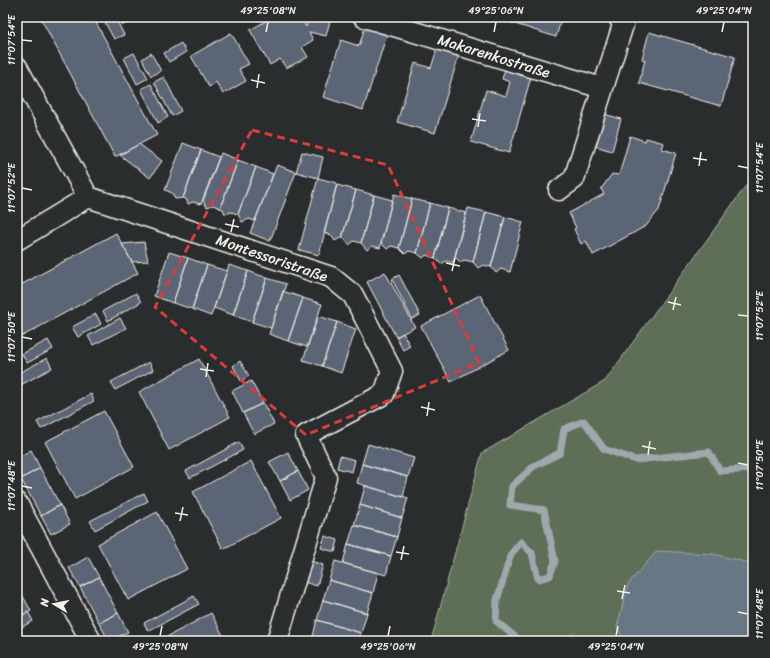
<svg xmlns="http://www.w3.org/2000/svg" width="770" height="658" viewBox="0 0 770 658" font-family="Sriracha,sans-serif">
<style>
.green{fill:#5f6e57;stroke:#aab0a0}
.water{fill:#677784;stroke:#9fa8ac}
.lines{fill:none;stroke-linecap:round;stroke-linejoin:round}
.stream{stroke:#9fa8ac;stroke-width:7}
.building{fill:#5b6576;stroke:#f4f1e8}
.minor-casing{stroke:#f4f1e8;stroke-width:23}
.minor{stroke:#2a2d2e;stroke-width:20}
.marked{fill:none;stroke:#d93c3b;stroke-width:3;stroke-dasharray:8 5;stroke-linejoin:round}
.ticks{fill:none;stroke:#f4f1e8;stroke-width:1.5}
.labels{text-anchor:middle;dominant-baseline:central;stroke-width:4;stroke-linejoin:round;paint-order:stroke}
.street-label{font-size:15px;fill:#f4f1e8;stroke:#2a2d2e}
.neatline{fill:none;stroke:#f4f1e8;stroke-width:1.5}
.ticks-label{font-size:10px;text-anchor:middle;fill:#f4f1e8}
</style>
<rect width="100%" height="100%" fill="#2a2d2e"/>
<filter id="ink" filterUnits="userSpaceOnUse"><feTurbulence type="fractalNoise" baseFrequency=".025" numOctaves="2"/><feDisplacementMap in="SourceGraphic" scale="8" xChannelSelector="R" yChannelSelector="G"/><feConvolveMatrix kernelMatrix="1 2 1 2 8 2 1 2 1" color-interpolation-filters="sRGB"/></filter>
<g filter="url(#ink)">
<path class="green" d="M753 167V641H431L482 453 605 381 750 180Z"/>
<path class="water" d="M657 551 713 554 753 564V641H625L617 627 628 584Z"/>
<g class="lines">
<path class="stream" d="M520 641 496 621 497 600 511 554 521 542 532 553 538 579 550 576 555 561 544 510 510 505 512 486 534 466 560 453 564 429 584 421 604 449 636 460 709 452 720 471 753 469
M566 641 573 637"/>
</g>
<path class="building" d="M40 17H93L157 135 115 157Z
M102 17H115L124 35 114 39Z
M119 17H132L133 20 123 25Z
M273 17H300L306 27 309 17H331L326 36 309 32 313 40 302 47 308 57 286 68 280 59 270 65 250 30Z
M453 17H471L470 22Z
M510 17H562L556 37 509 22Z
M365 27 387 34 363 110 323 97 341 40 359 46Z
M649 32 735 57 721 106 639 83 645 60 642 59Z
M231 33 249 64 239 69 246 81 223 94 216 82 209 87 191 56Z
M181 43 186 52 169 62 164 53Z
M437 49 459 55 435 133 397 122 415 63 431 68Z
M134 53 148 78 137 84 124 58Z
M151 53 161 71 151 76 142 59Z
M505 69 531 77 509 153 471 142 486 90 506 96 510 82 502 79Z
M164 77 181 111 172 116 154 82Z
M151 84 168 117 158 123 141 89Z
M604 114 621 119 612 151 595 146Z
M630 136 645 141 646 138 664 143 662 149 676 153 659 210 646 226 593 255 586 241 581 244 574 229 576 228 569 213 604 194 601 189 612 174 619 175Z
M183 143 201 150 183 198 175 199 172 193 165 190Z
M139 144 162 161 150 178 120 155Z
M201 150 219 157 201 204 193 202 188 204 186 199 183 198Z
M302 152 323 157 318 178 296 172Z
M221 153 238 160 220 208 213 205 207 207 203 201Z
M238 160 256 167 238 214 231 212 225 214 223 209 220 208Z
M277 165 296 172 270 241 250 233Z
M256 167 273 174 255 221 249 219 242 222 238 214Z
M318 178 337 183 319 255 299 250Z
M337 185 356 190 342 238H340L335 241 331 235 324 233Z
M356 190 374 195 361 243 354 241 349 245 345 239 342 238Z
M394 194 412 199 399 248 391 246 387 249 381 243Z
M374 195 392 200 380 248 372 246 367 250 361 243Z
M412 199 430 203 417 253 409 251 405 254 399 248Z
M430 203 448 208 435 258 426 255 423 258 417 253Z
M448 208 466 213 453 263 446 261 441 264 435 258Z
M468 208 486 212 473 262 464 260 460 262 455 257Z
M486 212 505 217 491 267 483 265 478 268 473 262Z
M505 217 523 222 510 272 501 269 496 273 491 267Z
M116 233 138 273 17 339V287Z
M144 242 148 261 132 262 122 244Z
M169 252 188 258 173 303 154 296Z
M188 258 207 265 192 309 173 303Z
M207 265 227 271 211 316 192 309Z
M229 265 248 271 233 315 214 308Z
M248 271 267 278 252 322 233 315Z
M385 272 415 327 396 337 367 282Z
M399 275 420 315 412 319 392 279Z
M267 278 286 284 271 328 252 322Z
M283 291 303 298 288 341 269 334Z
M136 293 141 302 108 321 103 311Z
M480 295 509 350 451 382 421 326Z
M303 298 322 304 307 347 288 341Z
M96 314 101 324 78 337 72 327Z
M318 316 337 322 322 366 303 360Z
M120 318 126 328 93 345 88 336Z
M337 322 356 329 341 373 322 366Z
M403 333 410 346 403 350 396 337Z
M48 340 53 349 27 363 22 354Z
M47 358 52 368 17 387V374Z
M199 359 230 417 169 450 139 392Z
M240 361 249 376 241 381 233 366Z
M149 362 153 370 115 390 111 382Z
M251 381 263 403 243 413 232 391Z
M91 394 94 401 41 429 37 422Z
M263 403 274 424 254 434 243 413Z
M104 411 134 467 75 499 45 442Z
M239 442 243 450 190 478 186 471Z
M368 444 414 458 408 477 362 464Z
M31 450 40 468 21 479 17 471V458Z
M288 452 298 471 280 481 269 462Z
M340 456 355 460 352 472 337 468Z
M251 461 281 518 223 549 193 492Z
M362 464 408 477 403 497 357 483Z
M40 468 60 505 41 516 21 479Z
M298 471 308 490 290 500 280 481Z
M365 486 408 498 402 518 360 505Z
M144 493 148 501 95 530 90 521Z
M60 505 70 524 51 534 41 516Z
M360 505 402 518 397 537 354 525Z
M157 512 187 569 128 600 98 544Z
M354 525 397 537 391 556 348 544Z
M325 536 338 540 335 552 321 548Z
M348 544 391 556 386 575 343 563Z
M88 557 99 577 80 587 69 568Z
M311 561 323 565 317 586 304 582Z
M335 561 378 573 373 593 329 580Z
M99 577 118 613 99 623 80 587Z
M329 580 373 593 367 613 323 600Z
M17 585 31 611 17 618Z
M194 596 199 604 148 631 144 623Z
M323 600 367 613 361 633 317 620Z
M28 612 33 621 20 628 17 618Z
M118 613 128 632 109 641 99 623Z
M211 613 226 641H159L180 630Z
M317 620 361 633 359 641 312 640Z"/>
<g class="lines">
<defs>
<path id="minor" d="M364 17 602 88
M17 67 88 197
M559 190 574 179 623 25 619 17
M88 197 331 277 353 295 392 371 384 394 306 435 326 477 277 641
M17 240 88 197
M17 503 91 641"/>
</defs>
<use href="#minor" class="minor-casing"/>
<use href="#minor" class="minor"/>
</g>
</g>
<path class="marked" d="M252 130 388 165 479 363 306 435 155 307Z"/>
<path class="ticks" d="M266 32 268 22M494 32 496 22M722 32 724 22M22 40 32 41M251 80 265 83M257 88 259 74M472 119 486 121M478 127 480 113M693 158 707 160M699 166 701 152M738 166 748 168M22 188 32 190M225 224 239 227M231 232 234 219M446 263 460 266M452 271 455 258M668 302 681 305M673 310 676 297M738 315 748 316M22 337 32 339M200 369 214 371M206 377 208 363M421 407 435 410M427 416 429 402M642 446 656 449M648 455 650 441M738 463 748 465M22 486 32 488M175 513 188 515M180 521 183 507M396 552 409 554M401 560 404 546M617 591 630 593M622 599 625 585M738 612 748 614M160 636 162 626M388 636 390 626M616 636 618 626"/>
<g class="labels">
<g class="street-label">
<text transform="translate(494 56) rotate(17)">Makarenkostraße</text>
<text transform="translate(272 258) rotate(19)">Montessoristraße</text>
</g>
</g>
<rect width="770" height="658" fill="none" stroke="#2a2d2e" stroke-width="44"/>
<g transform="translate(54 604) rotate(280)" stroke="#2a2d2e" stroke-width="3" paint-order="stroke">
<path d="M0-3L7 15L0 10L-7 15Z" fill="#f4f1e8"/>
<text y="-6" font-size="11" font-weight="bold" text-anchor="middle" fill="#f4f1e8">N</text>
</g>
<rect x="22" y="22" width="726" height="614" class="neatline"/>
<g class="ticks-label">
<text x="268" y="14">49°25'08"N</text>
<text x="496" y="14">49°25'06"N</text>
<text x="724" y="14">49°25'04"N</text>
<text transform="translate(11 40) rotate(-90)" y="4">11°07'54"E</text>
<text transform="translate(759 168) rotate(-90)" y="4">11°07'54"E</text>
<text transform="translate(11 188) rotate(-90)" y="4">11°07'52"E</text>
<text transform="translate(759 316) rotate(-90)" y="4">11°07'52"E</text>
<text transform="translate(11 337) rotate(-90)" y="4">11°07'50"E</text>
<text transform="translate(759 465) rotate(-90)" y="4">11°07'50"E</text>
<text transform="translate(11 486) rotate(-90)" y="4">11°07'48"E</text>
<text transform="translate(759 614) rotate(-90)" y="4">11°07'48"E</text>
<text x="160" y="650">49°25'08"N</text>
<text x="388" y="650">49°25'06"N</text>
<text x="616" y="650">49°25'04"N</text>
</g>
</svg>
